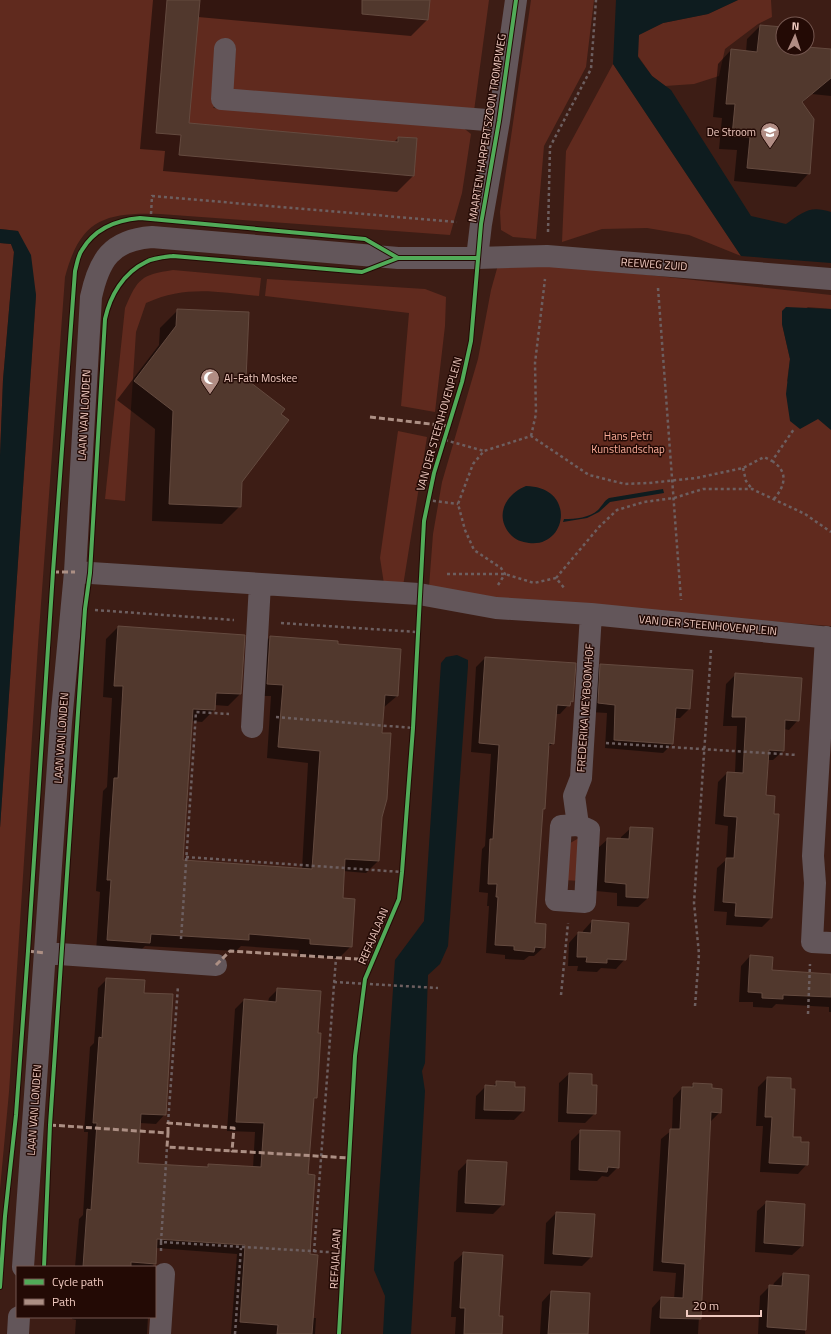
<svg xmlns="http://www.w3.org/2000/svg" width="831" height="1334" viewBox="0 0 831 1334" font-family="'Titillium Web',sans-serif">
<style>
.green{fill:#602a1e}
.water{fill:#0e1c1f}
.shadow{fill:#0007}
.building{fill:#51382d;stroke:#644a3f}
.lines{fill:none;stroke-linecap:round;stroke-linejoin:round}
.path{stroke:#6d5f60;stroke-width:2.5;stroke-dasharray:3 3;stroke-linecap:butt}
.minor{stroke:#63565a;stroke-width:22}
.quiet{stroke:#ac8f84;stroke-width:3;stroke-dasharray:6 3;stroke-linecap:butt}
.cycleway-casing{stroke:#230a05;stroke-width:6}
.cycleway{stroke:#51ab58;stroke-width:4}
.labels{text-anchor:middle;dominant-baseline:central;stroke-width:3;stroke-linejoin:round;paint-order:stroke}
.street-label{font-size:11px;fill:#f0cac0;stroke:#230a05}
.poi-label{font-size:11px;fill:#f0cac0;stroke:#230a05;text-anchor:end}
.park-label{font-size:11px;fill:#fbad99;stroke:#230a05}
</style>
<rect width="100%" height="100%" fill="#3d1d15"/>
<path class="green" d="M0 0H489L474 111 225 90 213 108 461 126 471 134 462 193 450 235 160 214C104 212 80 220 65 277L38 645 9 1092 0 1189V828L36 295 18 231 0 229Z
M531 0H594L586 67 544 146 536 239 513 237 501 230 500 212Z
M738 0H771L772 17 758 24 725 49 719 76 694 84 665 86 652 76 638 56V35L663 23 708 14Z
M613 64 741 256 689 235 647 228 602 229 562 242 566 151Z
M0 243 11 244 14 252 3 380 0 456Z
M540 263 831 295V309L808 307 782 324 790 359 787 381 831 429V626L491 600 429 587 433 534 442 482 478 359 491 290 498 265Z
M173 270 261 278 259 296C217 292 186 285 146 303L136 332 125 501 105 499 125 308C138 278 141 275 173 270Z
M267 279 425 289 446 297 445 326 435 412 401 406 409 313 265 296Z
M398 431 427 437 403 586 384 584 380 558Z
M579 838 580 881 564 880 565 846Z"/>
<path class="water" d="M616 0H738L708 14 663 23 639 35 638 57 652 76 671 90 751 216 786 224C803 212 810 205 831 212V263L741 256 613 64Z
M0 229 18 231 31 255 36 295 0 828V456L3 380 14 252 11 244 0 243Z
M786 307 831 309V430L818 419 800 429 790 421 786 394 790 359 782 324V311Z
M526 486C577 487 567 548 529 543 522 542 515 540 510 534 494 515 506 494 526 486Z
M663 489 664 493 610 502 599 512 587 518 563 522 564 519C576 519 589 518 598 510 602 506 604 501 609 498Z
M457 655 468 660V666L448 946 440 964 428 975 425 1063 422 1071 425 1091 411 1334H383L385 1296 374 1270 395 960 424 921 441 663 446 657Z"/>
<path class="shadow" d="M153 0H429L427 20 411 36 198 17 188 124 394 142 398 138 413 176 397 192 163 171 165 151 140 149Z
M760 26 783 28V48L831 50V96L812 94 802 103 809 173 796 187 734 181 737 150 719 149 722 118 713 117 718 64 731 50 746 52 747 39Z
M178 310 241 482 240 506 222 524 152 521 155 429 117 400 159 345 160 328Z
M118 627 240 694 228 706 214 705V710L202 722 191 721 182 861 302 869 308 763 267 758 271 696H255L258 649 270 637 337 645 397 696 383 708 378 861 366 873 343 871 342 899 351 946 339 958 298 956 299 950 241 946 236 951 145 946 137 954 96 952 100 892 96 891 103 791 107 787 112 698 103 697 106 639Z
M485 658 572 701 560 714H555L553 743 548 747 544 809 541 812 533 924 544 947 534 956H529L524 960 505 959V955L486 953 489 906H487L488 893 479 892 482 849 485 846 491 754 471 752 476 667Z
M601 665 692 671 689 709 680 718H674L672 744 663 753 605 748 607 713 590 712 592 674Z
M736 674 798 720 789 730 784 729 783 751 773 760H768L765 796 771 918 762 927 726 925 727 912 714 911 717 868 726 860 728 826 715 824 718 782 727 773H735L737 726H723L726 684Z
M631 828 648 898 638 907 617 906V893L596 891 598 848 608 839 621 840V837Z
M592 921 625 959 616 969 601 968 597 972 577 971 578 966H568L569 943 578 933 583 934V931Z
M750 956 771 971 831 975V1012H829V1007L776 1004 772 1008 753 1007V1002H739L741 966Z
M107 979 143 994 165 1114 156 1124 140 1123 137 1163 205 1168 209 1165 253 1168 255 1132 227 1131 235 1009 244 1000 268 1002 269 998 278 989 317 1034 316 1098 312 1101 307 1175 309 1255 312 1318H316L315 1334H231L237 1254 156 1248 153 1267H75L79 1219 83 1215 88 1132H84L90 1047 94 1043 98 988Z
M569 1074 591 1086 595 1113 585 1123 558 1122 559 1083Z
M767 1078 792 1138 800 1143 807 1164 798 1174 760 1172 763 1126H756L758 1087Z
M497 1082 514 1088 523 1111 514 1120 475 1119 476 1096 486 1086 492 1087Z
M694 1084 720 1112 710 1122 698 1334H650L652 1308 661 1298 674 1299 676 1273 653 1271 661 1139 672 1130 673 1098 682 1088H689Z
M581 1131 618 1167 608 1177 602 1176 597 1181 570 1180 571 1141Z
M468 1161 503 1204 493 1214 456 1212 458 1171Z
M767 1202 802 1246 792 1255 755 1252 757 1211Z
M556 1213 591 1257 582 1266 544 1264 546 1223Z
M464 1253 498 1317 501 1334H455L456 1317H451L454 1262Z
M783 1274 808 1276 805 1334H758L760 1296 770 1286H773L774 1283Z
M551 1292 587 1334H540L542 1302Z
M72 1317H148L147 1334H75L76 1320 72 1319Z"/>
<path class="building" d="M167 0H200L189 123 398 142V137L417 138 414 176 179 155 181 135 156 133Z
M362 0H430L428 20 362 14Z
M760 25 783 27V48L807 47 831 49V78L802 102 814 119 810 174 747 168 750 137 732 136 735 104H726L731 49 757 52Z
M177 309 249 312 246 379 285 409 281 414 289 420 242 482 241 507 169 504 173 411 134 381 176 326Z
M118 626 245 635 241 694 216 693 215 710 193 709 183 860 312 869 320 751 278 747 283 685 267 684 270 636 338 641V644L401 649 398 696 385 695 382 733H391L387 799 382 817 379 861 345 859 343 898 355 899 352 947 310 944V939L249 934V940L151 934 150 943 107 940 111 880H107L114 778H118L123 686H114Z
M485 657 576 663 573 702 571 701 570 706 557 705 554 744 549 743 545 809H543L535 923 546 924 545 948 535 947 534 952 514 950V946L495 945 498 897H496L497 884H488L490 839H493L499 745 479 743Z
M600 664 693 670 690 709 676 708 673 744 614 740 615 705 598 703Z
M735 673 802 678 799 721 785 720 784 751 769 750 766 795 775 796 774 814H779L772 918 735 916 736 903 723 902 726 858H734L737 817 724 816 727 772 743 773 746 717H732Z
M630 827 653 828 648 898 626 897V884L605 882 607 838 629 839Z
M592 920 629 923 626 960 607 959V963L586 962 587 957H577L578 932 591 933Z
M750 955 773 957 772 970 831 974V997L783 995V999L762 998V993L748 992Z
M106 978 145 980 144 993 173 994 166 1115 141 1114 138 1163 189 1166 208 1167V1164L261 1167 264 1123 236 1122 244 999 276 1002 277 988 321 991 318 1033H321L317 1098H314L308 1174 315 1175 310 1254 318 1255 312 1334H277L278 1325 240 1322 245 1245 157 1239 156 1264 131 1262V1267H83L87 1209 91 1210 97 1123H93L99 1037 102 1038Z
M569 1073 592 1074V1085H597L596 1114 567 1113Z
M767 1077 791 1078V1089H795L793 1137H801V1142H809L808 1165 769 1163 772 1117H765Z
M496 1081 515 1082V1087H525L524 1111 484 1110 485 1085 496 1086Z
M693 1083 712 1084V1088L722 1089 721 1113 711 1112 701 1319 660 1318 661 1297 683 1298 685 1264 662 1262 670 1129H680L682 1087H693Z
M580 1130 620 1131 619 1168 608 1167 607 1172 579 1170Z
M467 1160 507 1162 504 1205 465 1203Z
M766 1201 805 1204 803 1246 764 1243Z
M556 1212 595 1214 592 1257 553 1254Z
M463 1252 503 1255 499 1316H503L502 1334H464L465 1308H460Z
M783 1273 809 1275 806 1330 767 1327 769 1285 782 1286Z
M551 1291 590 1293 588 1334H548Z"/>
<g class="lines">
<path class="path" d="M151 214 152 196 457 222
M548 232 550 147 591 69 596 0
M658 288 681 600
M531 436 536 414 535 363 545 279
M445 440 484 451
M772 461C788 471 786 485 774 499
M743 468 746 481 752 489
M427 500 458 504
M447 574H505L534 583 556 578 565 589
M556 578 599 527 617 510 644 502 674 498 703 489H752L805 514 831 532
M498 585 505 574 501 568 474 550 465 530 458 504 473 464 484 451 531 436 589 475 625 484 649 483 696 478 743 468 764 457 772 461 794 429
M95 610 234 620
M281 623 417 632
M276 717 413 728
M606 743 797 755
M186 857 402 872
M181 939 196 712 229 714
M334 982 438 988
M561 995 568 923
M695 1006 699 954 694 903 711 650
M808 1014 810 964
M168 1123 178 986
M161 1242 167 1147
M161 1251V1242L344 1253
M314 1252 336 958
M235 1334 241 1248"/>
<path class="minor" d="M225 49 222 99 499 121
M477 258 481 224 499 121 516 0
M75 572 419 594 496 608 591 614 831 638
M826 637 813 856 815 883 812 942 831 943
M252 727 260 584
M578 825 574 796 581 778 591 614
M578 825 589 830 585 902 556 900 561 826Z
M45 953 216 965
M23 1267 61 722 75 572 91 297C99 260 111 240 152 237L398 258H477L547 256 831 279
M18 1334 19 1317
M160 1334 164 1274"/>
<path class="quiet" d="M370 417 448 426
M53 572H75
M28 951 45 953
M216 965 230 951 372 960
M50 1125 168 1133 167 1147 232 1151
M168 1133V1123L234 1128 232 1151 350 1158"/>
<defs>
<path id="cycleway" d="M44 1267 50 1125 85 609 90 573 105 319C110 296 123 273 146 262 153 258 165 257 173 256L362 272 398 258H477
M0 1287 5 1216 16 1115 28 951 53 572 75 271C77 264 78 255 82 250 95 228 116 220 140 218L365 239 398 258
M339 1334 355 1056 365 979 399 899 402 872 413 728 424 521 434 473 462 382 471 341 481 224 499 121 516 0"/>
</defs>
<use href="#cycleway" class="cycleway-casing"/>
<use href="#cycleway" class="cycleway"/>
</g>
<defs>
<symbol id="school-pin" viewBox="-11 -11 22 30"><path d="M0 17L-7.5 6A9.5 9.5 0 1 1 7.5 6Z" fill="#b18d84" stroke="#230a05"/><path d="M0-5L7-2L0 1L-7-2ZM-4 1L0 2.5L4 1V4Q0 6-4 4Z" fill="#fff"/></symbol>
<symbol id="mosque-pin" viewBox="-11 -11 22 30"><path d="M0 17L-7.5 6A9.5 9.5 0 1 1 7.5 6Z" fill="#b18d84" stroke="#230a05"/><path d="M3.5-4.9A6 6 0 1 0 3.5 4.9A5 5 0 1 1 3.5-4.9Z" fill="#fff"/></symbol>
</defs>
<g fill-rule="evenodd">
<use href="#school-pin" x="759" y="121" width="22" height="30"/>
<use href="#mosque-pin" x="199" y="367" width="22" height="30"/>
</g>
<g class="labels">
<g class="street-label">
<text transform="translate(487 128) rotate(-81)">MAARTEN HARPERTSZOON TROMPWEG</text>
<text transform="translate(654 264) rotate(4)">REEWEG ZUID</text>
<text transform="translate(84 415) rotate(-87)">LAAN VAN LONDEN</text>
<text transform="translate(439 424) rotate(-74)">VAN DER STEENHOVENPLEIN</text>
<text transform="translate(708 625) rotate(5)">VAN DER STEENHOVENPLEIN</text>
<text transform="translate(585 708) rotate(-86)">FREDERIKA MEYBOOMHOF</text>
<text transform="translate(61 738) rotate(-86)">LAAN VAN LONDEN</text>
<text transform="translate(373 936) rotate(-67)">REFAJALAAN</text>
<text transform="translate(34 1110) rotate(-86)">LAAN VAN LONDEN</text>
<text transform="translate(335 1259) rotate(-87)">REFAJALAAN</text>
</g>
<g class="poi-label">
<text x="756" y="132">De Stroom</text>
<text x="224" y="378" text-anchor="start">Al-Fath Moskee</text>
</g>
<g class="park-label">
<text x="628" y="436">Hans Petri<tspan x="628" dy="13">Kunstlandschap</tspan></text>
</g>
</g>
<rect x="16" y="1266" width="140" height="52" fill="#230a05" stroke="#755750"/>
<rect x="24" y="1279" width="20" height="6" fill="#51ab58" stroke="#755750"/>
<text x="52" y="1286" font-size="12" fill="#f0cac0">Cycle path</text>
<rect x="24" y="1299" width="20" height="6" fill="#ac8f84" stroke="#755750"/>
<text x="52" y="1306" font-size="12" fill="#f0cac0">Path</text>
<g transform="translate(795 36) rotate(3)"><circle r="19" fill="#230a05" stroke="#755750"/>
<path d="M0-3L7 15L0 10L-7 15Z" fill="#b18d84"/>
<text y="-6" font-size="11" font-weight="bold" text-anchor="middle" fill="#f0cac0">N</text>
</g>
<path d="M687 1310v6h74v-6" fill="none" stroke="#f0cac0" stroke-width="2"/>
<text x="693" y="1310" font-size="12" fill="#f0cac0" stroke="#230a05" stroke-width="3" paint-order="stroke">20 m</text>
</svg>
